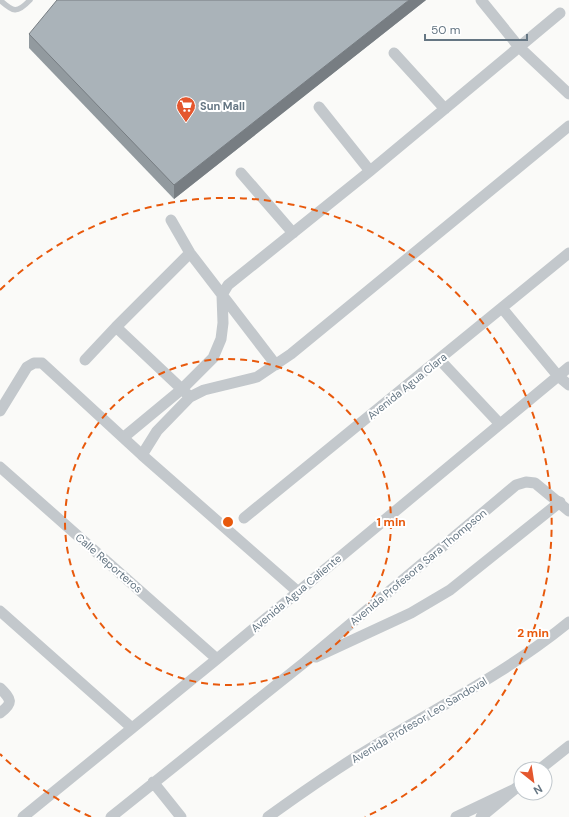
<svg xmlns="http://www.w3.org/2000/svg" width="569" height="817" viewBox="0 0 569 817" font-family="'DM Sans',sans-serif">
<style>
.lines{fill:none;stroke-linecap:round;stroke-linejoin:round}
.service{stroke:#c3c8cc;stroke-width:5.5}
.minor{stroke:#c3c8cc;stroke-width:11}
.wall{fill:#929a9f}
.shaded-wall{fill:#777d82}
.building{fill:#aab3b9;stroke:#777d82}
.ring{fill:none;stroke:#e8590c;stroke-width:2;stroke-dasharray:7 5}
.labels{text-anchor:middle;dominant-baseline:central;stroke-width:4;stroke-linejoin:round;paint-order:stroke}
.poi-label{font-size:11px;font-weight:bold;fill:#657683;stroke:#fff;text-anchor:start}
.street-label{font-size:11px;fill:#657683;stroke:#fff}
.centre{fill:#e8590c;stroke:#fff;stroke-width:2}
.ring-label{font-size:12px;text-anchor:middle;font-weight:bold;fill:#e8590c;stroke:#fff;stroke-width:4;stroke-linejoin:round;paint-order:stroke}
</style>
<rect width="100%" height="100%" fill="#fafaf8"/>
<g class="lines">
<path class="service" d="M0 0C13 12 17 14 30 0"/>
<path class="minor" d="M481 0 519 47 569 94
M394 53 445 109
M319 107 370 171
M241 173 293 233
M171 220 190 253 276 365
M502 308 558 376 569 385
M116 327 187 394
M439 359 499 423
M85 360 116 327 190 253
M0 411 27 367 34 363H42L142 455 297 591
M124 437 182 389 213 358 221 339 223 323 222 295 228 285 370 171 560 13
M142 455 157 431 190 397 204 390 257 377 291 354 569 126
M0 467 217 659
M244 518 569 253
M0 611 132 728
M316 657 411 613 450 590 560 502
M0 688C11 699 14 703 0 713
M540 769 569 746
M153 782 181 817
M23 817 217 659 569 367
M111 817 305 662 516 485 526 482 535 483 569 511
M268 817C297 796 326 776 356 757 428 712 503 676 569 622
M456 817 515 789
M481 817 521 784"/>
</g>
<path class="wall" d="M426 0 174 199 29 48V34Z"/>
<path class="shaded-wall" d="M409 0H426L174 199V185Z"/>
<path class="building" d="M57 0H409L174 185 29 34Z"/>
<g class="ring">
<circle cx="228" cy="522" r="163"/>
<path d="M91 817A325 325 0 0 1 0 754M0 290A325 325 0 1 1 365 817"/>
</g>
<defs>
<symbol id="supermarket-pin" viewBox="-11 -11 22 30"><path d="M0 17L-7.5 6A9.5 9.5 0 1 1 7.5 6Z" fill="#e4572e" stroke="#fff"/><path d="M-6-5.5h2.5l.6 2H6L4.5 2H-2.5L-4.4-4H-6ZM-1.5 3.2a1.3 1.3 0 1 0 .1 0ZM3 3.2a1.3 1.3 0 1 0 .1 0Z" fill="#fff"/></symbol>
</defs>
<g fill-rule="evenodd">
<use href="#supermarket-pin" x="175" y="95" width="22" height="30"/>
</g>
<g class="labels">
<g class="poi-label">
<text x="200" y="106">Sun Mall</text>
</g>
<g class="street-label">
<text transform="translate(407 386) rotate(-39)">Avenida Agua Clara</text>
<text transform="translate(109 563) rotate(41)">Calle Reporteros</text>
<text transform="translate(418 567) rotate(-40)">Avenida Profesora Sara Thompson</text>
<text transform="translate(296 593) rotate(-40)">Avenida Agua Caliente</text>
<text transform="translate(419 720) rotate(-31)">Avenida Profesor Leo Sandoval</text>
</g>
</g>
<circle cx="228" cy="522" r="6" class="centre"/>
<g class="ring-label">
<text x="391" y="526">1 min</text>
<text x="533" y="637">2 min</text>
</g>
<g transform="translate(533 781) rotate(150)"><circle r="19" fill="#ffffff" stroke="#c1c8cd"/>
<path d="M0-3L7 15L0 10L-7 15Z" fill="#e4572e"/>
<text y="-6" font-size="11" font-weight="bold" text-anchor="middle" fill="#657683">N</text>
</g>
<path d="M425 34v6h102v-6" fill="none" stroke="#657683" stroke-width="2"/>
<text x="431" y="34" font-size="12" fill="#657683" stroke="#ffffff" stroke-width="3" paint-order="stroke">50 m</text>
</svg>
